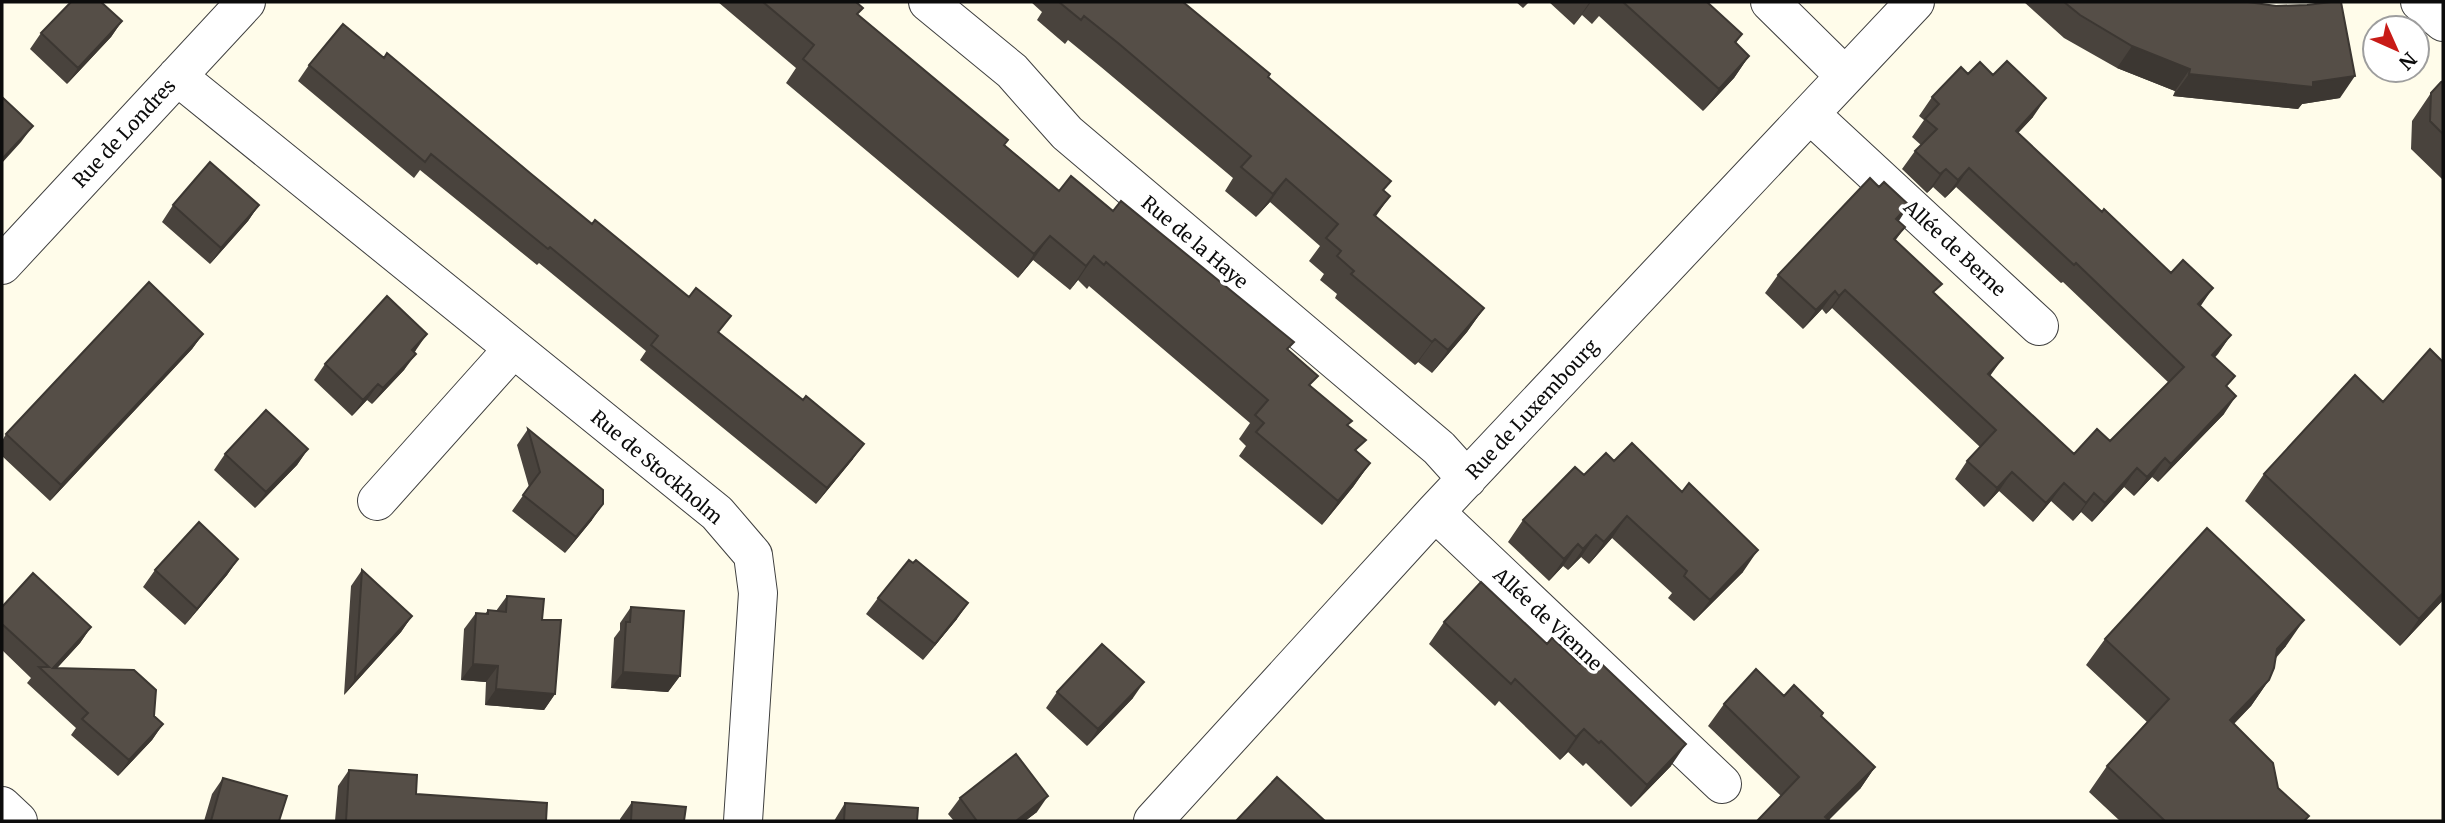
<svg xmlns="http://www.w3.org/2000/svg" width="2445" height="823" viewBox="0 0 2445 823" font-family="Merriweather,serif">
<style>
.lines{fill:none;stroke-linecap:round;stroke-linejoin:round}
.minor-casing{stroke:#3f3f3f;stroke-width:40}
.minor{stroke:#fff;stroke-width:38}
.wall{fill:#49433d}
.shaded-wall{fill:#3c3732}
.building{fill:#554e47;stroke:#3c3732;stroke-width:2}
.labels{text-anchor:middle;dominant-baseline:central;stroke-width:7;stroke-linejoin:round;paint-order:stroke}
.street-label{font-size:19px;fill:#0c0c0c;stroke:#fff}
</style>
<rect width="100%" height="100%" fill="#fffcea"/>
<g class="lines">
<defs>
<path id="minor" d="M928 2 1012 71 1067 133 1439 448 1467 479
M1770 2 1845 76
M2420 2 2443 22
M177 76 717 513 753 555 758 593 743 821
M1810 114 2039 326
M2 265 246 2
M377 501 513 349
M1435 512 1722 784
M2 806 18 821
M1153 821 1435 512 1915 2"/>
</defs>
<use href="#minor" class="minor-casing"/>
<use href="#minor" class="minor"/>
</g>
<path class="wall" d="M718 2H856L858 15 1005 145 1059 191 1113 211 1288 350 1311 386 1348 426 1357 452 1370 463 1353 487 1322 525 1239 456 1246 446 1239 439 1250 423 1089 286 1087 289 1078 280 1070 290 1033 260 1018 278 786 83 796 68Z
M1031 2H1183L1268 78 1384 191 1375 217 1484 308 1467 332 1432 373 1418 362 1415 365 1335 298 1337 294 1320 280 1324 274 1309 261 1320 246 1270 202 1256 217 1225 191 1233 178 1101 67 1068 40 1065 44 1037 20 1042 12Z
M1516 2H1529L1523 8Z
M1549 2H1707L1742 34 1736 43 1749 56 1734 78 1703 111 1599 16 1592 24 1582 15 1574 25Z
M2024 2H2248L2340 98 2302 104 2298 109 2173 96 2175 91 2117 68 2064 38Z
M122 21 111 37 67 84 30 49 41 33Z
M309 65 719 332 853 459 816 504 640 360 646 351 539 263 537 265 420 170 414 178 298 81Z
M1968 74 2033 117 2018 133 2231 335 2215 357 2227 387 2224 414 2158 482 2152 477 2134 496 2124 487 2092 522 2081 512 2073 521 2051 501 2033 522 1999 491 1984 507 1955 479 1967 461 1980 447 1832 308 1826 314 1822 309 1803 329 1765 293 1778 275 1898 221 1905 227 1895 241 1934 294 1990 376 2074 454 2110 441 2169 383 2063 282 2061 283 1956 187 1945 198 1933 187 1927 193 1902 169 1915 151 1921 145 1912 137 1924 120 1919 116 1932 97Z
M2443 81V180L2411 149 2412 121 2431 93Z
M173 205H259L248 221 210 264 162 222Z
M203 334 192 349 50 501 2 456V441L6 434Z
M416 350 404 370 372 404 367 400 352 416 314 380 325 364Z
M2383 402 2443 600 2400 646 2245 501 2264 474Z
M528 429 592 520 565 553 512 511 529 487 517 445Z
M308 449 297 465 255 508 214 470 225 454Z
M1614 461 1743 572 1694 621 1668 598 1672 593 1612 538 1589 564 1581 557 1568 570 1563 566 1549 581 1508 542 1523 520 1584 475Z
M238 559 227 575 185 625 143 587 155 570Z
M362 570 412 616 401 632 344 695 351 586Z
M507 596 542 620 555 694 544 710 485 705 486 682 461 680 464 629 476 613 485 614 488 610 496 611Z
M878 598 957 619 923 660 866 614Z
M2 607 91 627 80 643 57 668 154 716 163 724 152 740 118 776 71 735 76 728 27 683 31 678 2 650Z
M631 607 680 676 668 692 611 688 614 638 620 630V623Z
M1444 622 1671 766 1631 807 1586 763 1583 766 1568 752 1560 760 1499 701 1495 706 1429 644Z
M2105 639 2286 646 2276 658 2269 680 2251 706 2234 724 2278 788 2309 816 2305 821H2120L2089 792 2107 766 2147 722 2086 665Z
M1057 692 1133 698 1087 746 1046 708Z
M1784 696 1821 716 1875 767 1860 789 1781 796 1708 726 1724 704Z
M349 770 416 794 546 821H335L338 786Z
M223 778 279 821H204L212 794Z
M960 798 1037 812 1025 821H954L948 814Z
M632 802 684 821H620V819Z
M845 803 917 821H834Z"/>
<path class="shaded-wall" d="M1590 2H1591L1574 25 1589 3Z
M122 21 111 37 67 84 78 68Z
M2132 46 2190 69 2175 91 2117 68Z
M1749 56 1734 78 1703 111 1719 89Z
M2189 74 2313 82 2355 76 2340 98 2302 104 2298 109 2173 96Z
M2046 98 2033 117 2003 149 2016 131Z
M33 126 21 142 2 163V159Z
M1969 168 1956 187 1945 198 1958 180Z
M1946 169 1933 187 1927 193 1940 174Z
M1286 179 1270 202 1256 217 1273 194Z
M1390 196 1374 219V215Z
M259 205 248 221 210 264 221 248Z
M1909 205 1897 224 1896 219Z
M1050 236 1033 260 1018 278 1034 254Z
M1094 256 1078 280 1070 290 1086 266Z
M2213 288 2200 307 2198 304Z
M1845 290 1832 308 1826 314 1839 296Z
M1835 291 1822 309 1803 329 1816 310Z
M1484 308 1467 332 1432 373 1448 350Z
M203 334 192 349 50 501 61 485Z
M427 334 416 350 401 366 412 350Z
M2231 335 2218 354 2199 374 2212 355Z
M1435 339 1418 362 1415 365 1432 342Z
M416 354 404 370 372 404 383 388Z
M2003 358 1990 376 1988 374Z
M378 384 367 400 352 416 363 400Z
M2236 396 2224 414 2158 482 2171 464Z
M864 444 853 459 816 504 827 488Z
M308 449 297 465 255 508 266 492Z
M2165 458 2152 477 2134 496 2147 477Z
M1370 463 1353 487 1322 525 1338 501Z
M2137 468 2124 487 2092 522 2105 503Z
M2012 472 1999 491 1984 507 1997 488Z
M2064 483 2051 501 2033 522 2046 503Z
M2094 493 2081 512 2073 521 2086 503Z
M603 504 592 520 565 553 576 537Z
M1627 516 1612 538 1589 564 1604 542Z
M1596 535 1581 557 1568 570 1583 549Z
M1578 544 1563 566 1549 581 1564 559Z
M1758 550 1743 572 1694 621 1710 600Z
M238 559 227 575 185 625 197 609Z
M2443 593V600L2400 646 2419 619Z
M968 603 957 619 923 660 935 644Z
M412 616 401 632 344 695 355 679Z
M2304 620 2286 646 2259 675 2277 649Z
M91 627 80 643 49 677 53 668Z
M473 664 498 666 486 682 461 680Z
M623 672 680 676 668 692 611 688Z
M2269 680 2251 706 2211 746 2230 720Z
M1144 682 1133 698 1087 746 1098 729Z
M496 689 555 694 544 710 485 705Z
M163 724 152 740 118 776 129 760Z
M1584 729 1568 752 1560 760 1576 737Z
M1686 744 1671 766 1631 807 1647 785Z
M1875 767 1860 789 1828 821 1825 817Z
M1048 796 1037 812 1025 821H1016Z"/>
<path class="building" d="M71 2H101L122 21 78 68 41 33Z
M763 2H856L863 8 857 14 1008 140 1004 145 1059 191 1071 176 1113 211 1121 201 1294 342 1287 349 1318 376 1309 385 1352 421 1347 425 1366 440 1355 450 1370 463 1338 501 1256 432 1264 423 1255 415 1268 400 1106 262 1104 265 1094 256 1086 266 1050 236 1034 254 803 59 814 45Z
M1059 2H1183L1270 74 1268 77 1391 181 1383 190 1390 196 1374 215 1484 308 1448 350 1435 339 1432 342 1351 274 1354 271 1337 256 1341 251 1326 238 1338 224 1286 179 1273 194 1241 167 1251 156 1118 43 1084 16 1081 20Z
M1623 2H1707L1742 34 1735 42 1749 56 1719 89Z
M2064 2H2248L2276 6 2307 5 2331 2H2341L2355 76 2313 82V87L2189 74 2190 69 2132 46 2080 15Z
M343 24 384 58 387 53 530 173 592 224 595 220 689 297 696 288 731 316 718 332 803 400 806 396 864 444 827 488 651 345 658 336 550 247 548 249 431 154 425 162 309 65Z
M2007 61 2046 98 2016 131 2102 212 2104 209 2171 273 2183 260 2213 288 2198 304 2231 335 2212 355 2235 376 2226 386 2236 396 2171 464 2165 458 2147 477 2137 468 2105 503 2094 493 2086 503 2064 483 2046 503 2012 472 1997 488 1967 461 1996 430 1845 290 1839 296 1835 291 1816 310 1778 275 1870 178 1879 187 1884 182 1909 205 1896 219 1905 227 1894 239 1942 284 1933 292 2003 358 1988 374 2074 454 2097 429 2110 441 2184 367 2076 263 2074 265 1969 168 1958 180 1946 169 1940 174 1915 151 1937 129 1925 119 1939 104 1932 97 1961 67 1968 74 1980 62 1993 75Z
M2443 81V134L2430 121 2431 93 2441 82Z
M2 97 33 126 2 159Z
M210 162 259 205 221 248 173 205Z
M149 282 203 334 61 485 6 434Z
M387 296 427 334 412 350 416 354 383 388 378 384 363 400 325 364Z
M2430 349 2443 362V593L2419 619 2264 474 2355 375 2383 402Z
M266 410 308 449 266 492 225 454Z
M528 429 603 490V504L576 537 523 495 540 472Z
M1632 443 1682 492 1689 483 1758 550 1710 600 1684 576 1687 571 1627 516 1604 542 1596 535 1583 549 1578 544 1564 559 1523 520 1575 467 1584 475 1606 453 1614 461Z
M199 522 238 559 197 609 155 570Z
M2207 528 2304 620 2277 649 2274 668 2269 680 2230 720 2273 763 2278 788 2309 816 2304 821H2165L2107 766 2169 699 2105 639Z
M909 560 913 563 916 560 968 603 935 644 878 598Z
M362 570 412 616 355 679Z
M33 573 91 627 53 668 134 670 156 690 154 716 163 724 129 760 82 719 88 713 39 667H49L2 624V607Z
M1481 582 1547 644 1552 638 1580 664 1590 653 1686 744 1647 785 1601 741 1599 743 1584 729 1576 737 1515 679 1511 684 1444 622Z
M507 596 544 599 542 620H561L555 694 496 689 498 666 473 664 476 613 488 614V610L506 612Z
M631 607 684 611 680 676 623 672 626 622H630Z
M1102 644 1144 682 1098 729 1057 692Z
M1756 669 1784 696 1794 685 1823 713 1821 716 1875 767 1825 817 1830 821H1757L1799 777 1724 704Z
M1016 754 1048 796 1016 821H977L960 798Z
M349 770 417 775 416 794 547 803 546 821H346Z
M1277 777 1325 821H1236Z
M223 778 287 796 279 821H211Z
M632 802 686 807 684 821H631Z
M845 803 918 808 917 821H844Z"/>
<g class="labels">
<g class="street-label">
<text transform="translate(124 133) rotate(-47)">Rue de Londres</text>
<text transform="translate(1195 242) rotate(40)">Rue de la Haye</text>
<text transform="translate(1955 248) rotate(43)">Allée de Berne</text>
<text transform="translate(1532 409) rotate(-47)">Rue de Luxembourg</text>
<text transform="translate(657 467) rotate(40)">Rue de Stockholm</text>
<text transform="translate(1548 619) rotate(43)">Allée de Vienne</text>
</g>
</g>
<rect width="2445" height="823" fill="none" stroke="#0c0c0c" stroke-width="7"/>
<g transform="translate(2396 49) rotate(135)"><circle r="33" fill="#ffffff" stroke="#9e9e9e" stroke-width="2"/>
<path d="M0-5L12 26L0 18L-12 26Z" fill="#c81b17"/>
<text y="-10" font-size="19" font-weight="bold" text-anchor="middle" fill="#0c0c0c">N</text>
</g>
</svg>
